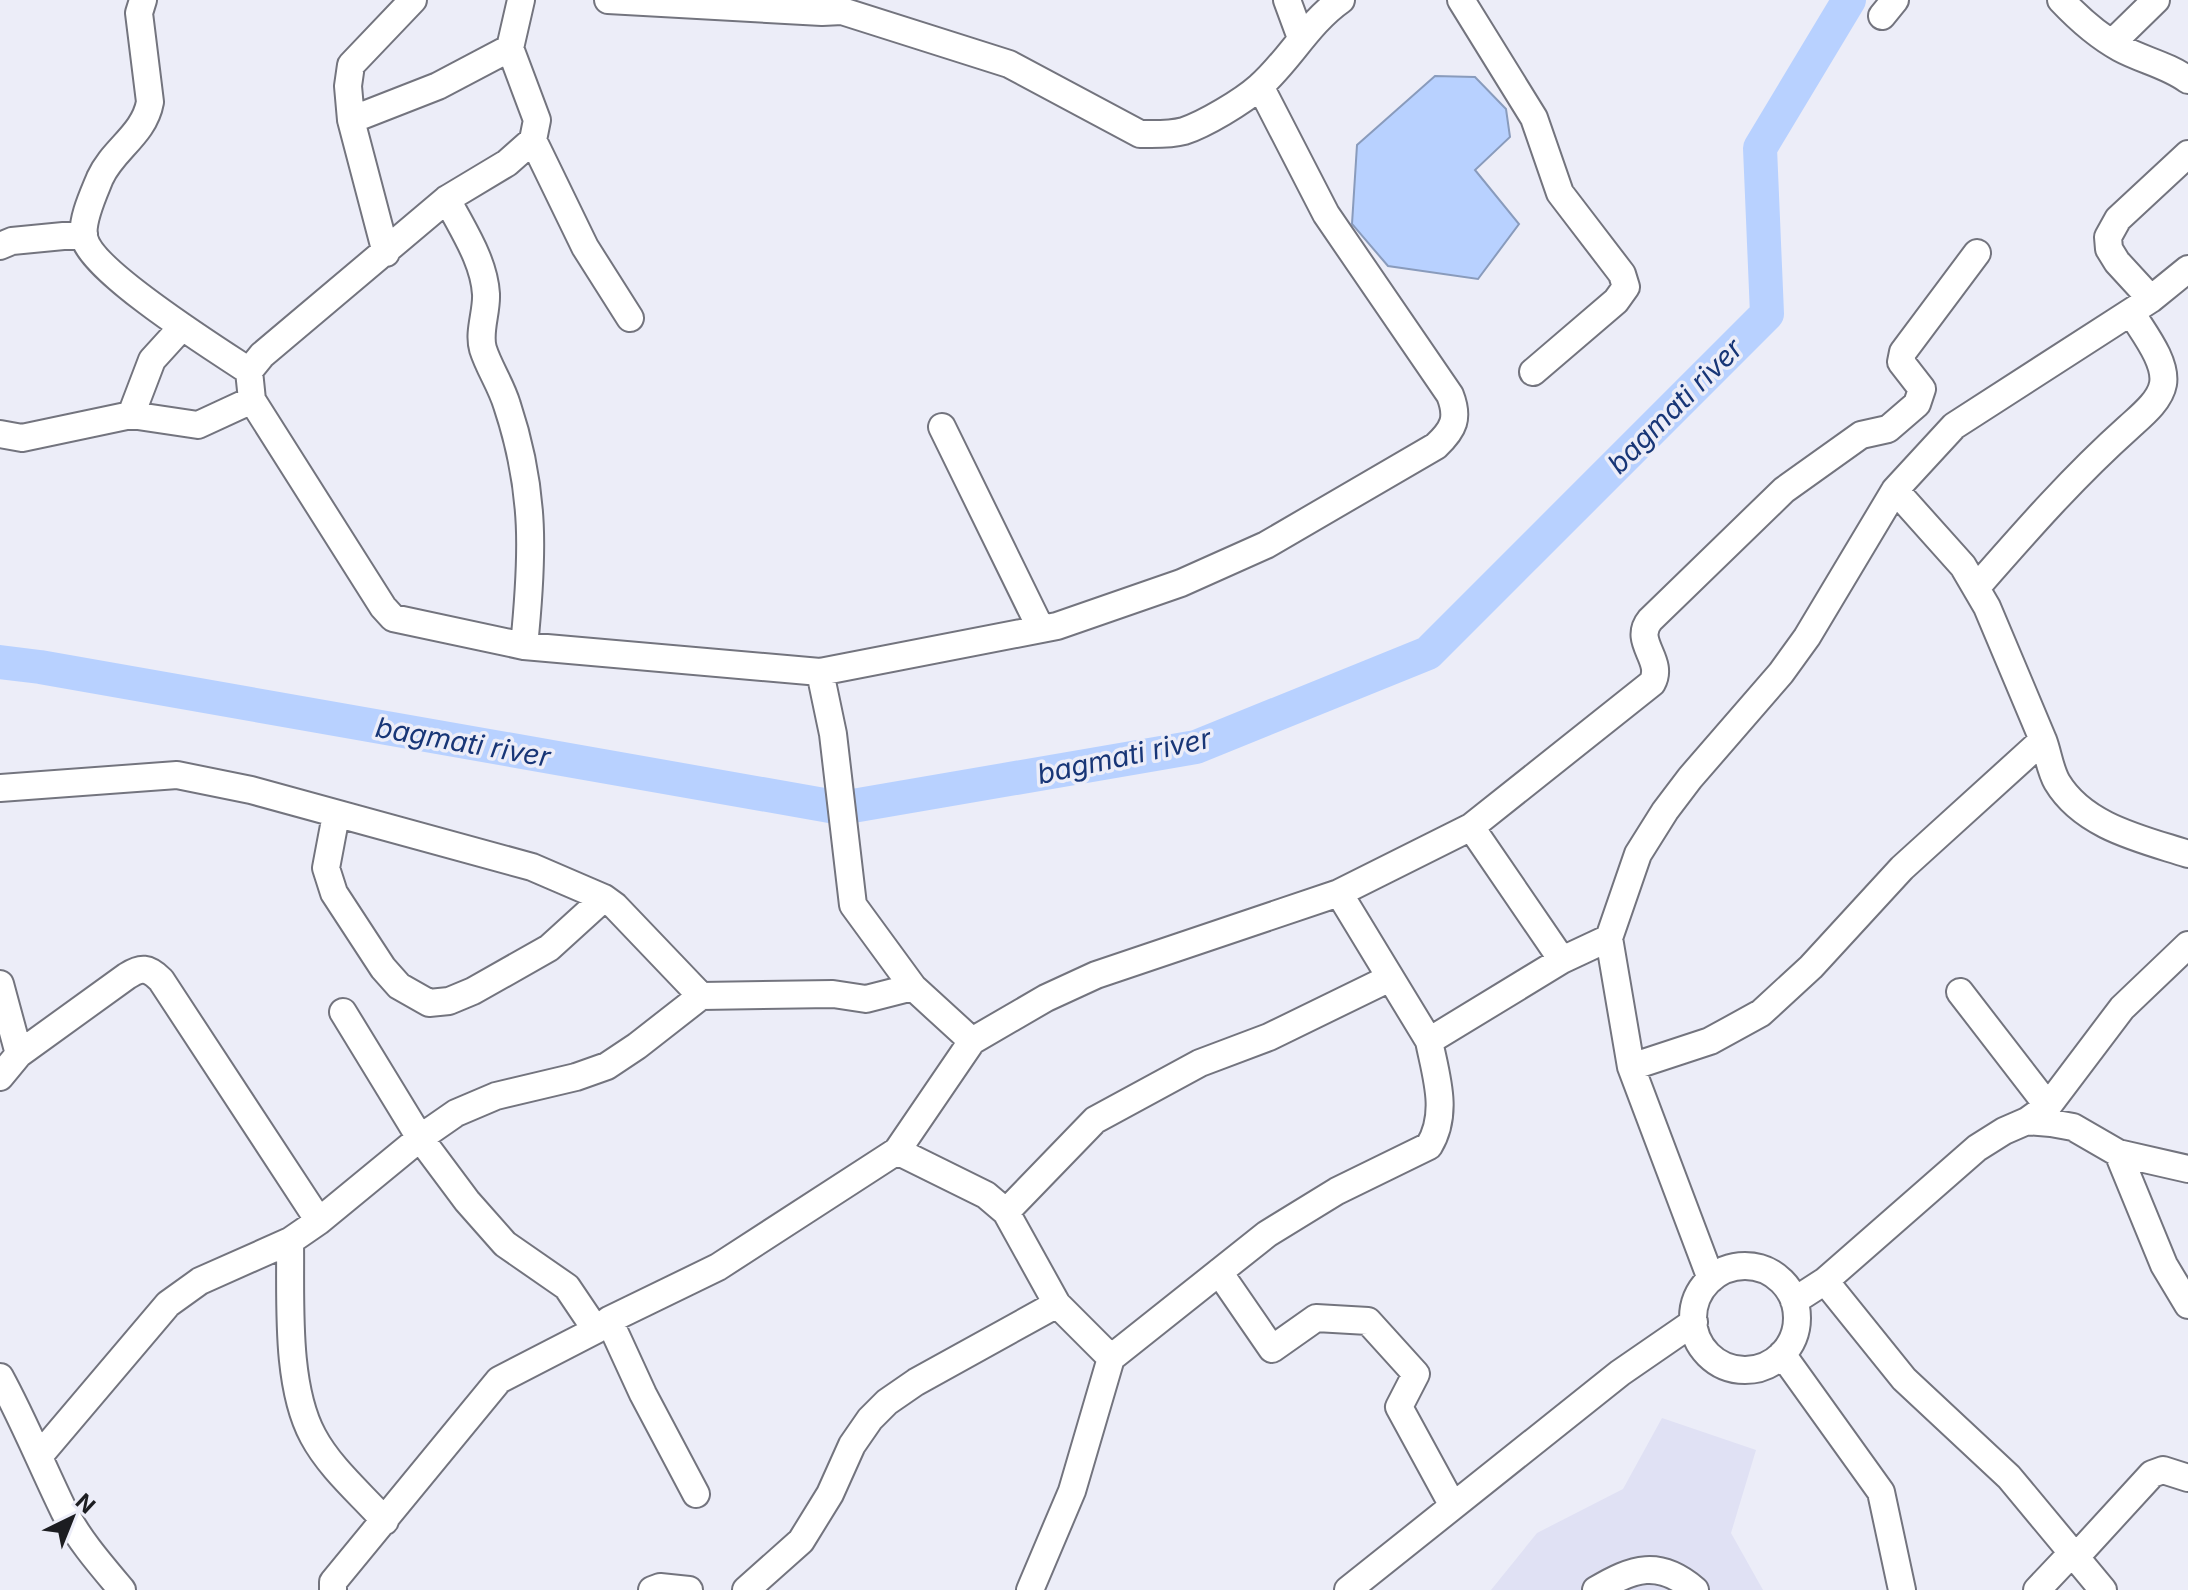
<svg xmlns="http://www.w3.org/2000/svg" width="2188" height="1590" viewBox="0 0 2188 1590" font-family="Inter,sans-serif">
<style>
.built{fill:#e0e1f4}
.water{fill:#b8d1ff;stroke:#899bbc;stroke-width:2}
.lines{fill:none;stroke-linecap:round;stroke-linejoin:round}
.river{stroke:#b8d1ff;stroke-width:34}
.minor-casing{stroke:#73747e;stroke-width:30}
.minor{stroke:#fff;stroke-width:26}
.labels{text-anchor:middle;dominant-baseline:central;stroke-width:7;stroke-linejoin:round;paint-order:stroke}
.water-label{font-size:28px;font-style:italic;fill:#183677;stroke:#ecedf8}
</style>
<rect width="100%" height="100%" fill="#ecedf8"/>
<path class="built" d="M1662 1418 1756 1450 1731 1533 1763 1590H1491L1537 1533 1623 1489Z"/>
<path class="water" d="M1435 76 1475 77 1506 109 1510 137 1475 170 1519 224 1478 279 1388 266 1352 224 1357 145Z"/>
<g class="lines">
<path class="river" d="M0 662 40 667 841 808 1196 747 1428 653 1767 314 1760 148 1849 0"/>
<defs>
<path id="minor" d="M143 0 139 13 150 102C144 135 113 149 100 178 94 193 81 220 84 237 91 271 217 350 249 371
M521 0 510 48 537 120 533 140 507 163 447 199 262 355 249 371 252 400 383 607 393 618 524 646 820 672
M608 0 822 12 842 11 1009 64 1140 134C1155 134 1169 135 1184 131 1205 124 1242 102 1259 87 1289 61 1308 23 1341 0
M1287 0 1301 38
M1461 0 1534 118 1560 193 1622 274 1626 287 1616 301 1533 372
M2061 0C2078 18 2098 36 2120 48 2142 60 2168 65 2188 80
M1882 16 1895 0
M2112 43 2156 0
M351 120 348 86 351 65 413 0
M533 140 585 247 630 318
M447 199C462 229 484 260 486 294 487 312 478 332 483 349 489 368 501 385 507 405 536 492 533 557 524 646
M0 246 12 241 84 234
M386 253 351 120 438 86 510 48
M2151 299 2117 262 2109 249 2108 237 2118 219 2188 154
M131 415 152 360 182 327
M942 427 1041 629
M0 434 22 438 131 415 198 425 252 400
M1895 490 1963 566 1987 607 2043 740
M1976 588C2025 532 2073 477 2129 427 2141 416 2160 401 2163 384 2167 361 2142 331 2131 312
M0 788 177 775 251 790 532 867 604 898 615 906 701 996
M336 815 326 868 334 893 383 968 399 986 429 1003 449 1001 473 991 549 948 604 898
M1471 827 1562 960
M1339 893 1471 827 1652 683C1665 660 1632 642 1650 620L1784 490 1861 435 1888 429 1917 404 1922 389 1901 362 1903 352 1977 253
M0 984 19 1054 0 1077
M1960 992 2048 1106
M343 1012 420 1138 467 1201 505 1244 567 1287 596 1330
M972 1041 913 987 853 905 833 734 820 672 1057 626 1181 583 1266 545 1436 446C1454 429 1459 418 1450 395L1326 214 1260 86
M19 1054 127 976C141 967 148 967 161 980L319 1221
M1631 1067 1710 1041 1761 1013 1811 967 1902 868 2043 740C2048 753 2050 770 2057 782 2084 827 2142 839 2188 854
M2027 1121 2048 1106 2122 1008 2188 945
M897 1151 986 1195 1006 1212 1057 1304 1111 1358
M2118 1153 2164 1265 2188 1305
M1006 1212 1095 1120 1200 1063 1269 1037 1390 978
M290 1241C291 1299 285 1384 313 1436 330 1468 361 1494 385 1521
M1693 1318a52 52 0 1 1 104 0a52 52 0 1 1-104 0Z
M1219 1272 1272 1349 1316 1318 1368 1321 1416 1374 1399 1407 1453 1506
M1711 1279 1631 1067 1609 938 1638 854 1665 811 1690 778 1781 673 1807 637 1895 490 1954 426 2151 299 2188 269
M1825 1281 1904 1379 2009 1477 2103 1590
M1794 1301 1825 1281 1977 1148 2004 1131 2027 1121 2051 1123 2073 1127 2118 1153 2188 1169
M609 1320 643 1394 696 1494
M1782 1354 1881 1492 1902 1590
M0 1377C24 1421 42 1466 64 1511 79 1540 101 1565 122 1590
M40 1455 168 1304 200 1281 290 1241 319 1221 420 1138 456 1113 496 1096 576 1077 607 1066 637 1046 701 996 833 994 866 999 913 987
M2075 1558 2152 1474 2163 1470 2188 1478
M333 1590V1582L499 1380 596 1330 609 1320 718 1267 897 1151 972 1041 1046 998 1096 975 1339 893 1429 1041
M652 1590 660 1587 689 1590
M746 1590 801 1541 830 1494 852 1445 870 1419 887 1402 916 1382 1057 1304
M1030 1590 1072 1491 1111 1358 1267 1234 1337 1191 1429 1146C1449 1113 1436 1076 1429 1041L1562 960 1609 938
M1348 1590 1620 1373 1694 1322
M1596 1590C1633 1568 1659 1559 1695 1590
M2037 1590 2072 1553"/>
</defs>
<use href="#minor" class="minor-casing"/>
<use href="#minor" class="minor"/>
</g>
<g class="labels">
<g class="water-label">
<text transform="translate(1675 406) rotate(-45)">bagmati river</text>
<text transform="translate(463 742) rotate(10)">bagmati river</text>
<text transform="translate(1124 756) rotate(-12)">bagmati river</text>
</g>
</g>
<g transform="translate(72 1518) rotate(43)" stroke="#ecedf8" stroke-width="6" paint-order="stroke">
<path d="M0-6L14 30L0 20L-14 30Z" fill="#1c1d21"/>
<text y="-12" font-size="22" font-weight="bold" text-anchor="middle" fill="#1c1d21">N</text>
</g>
</svg>
